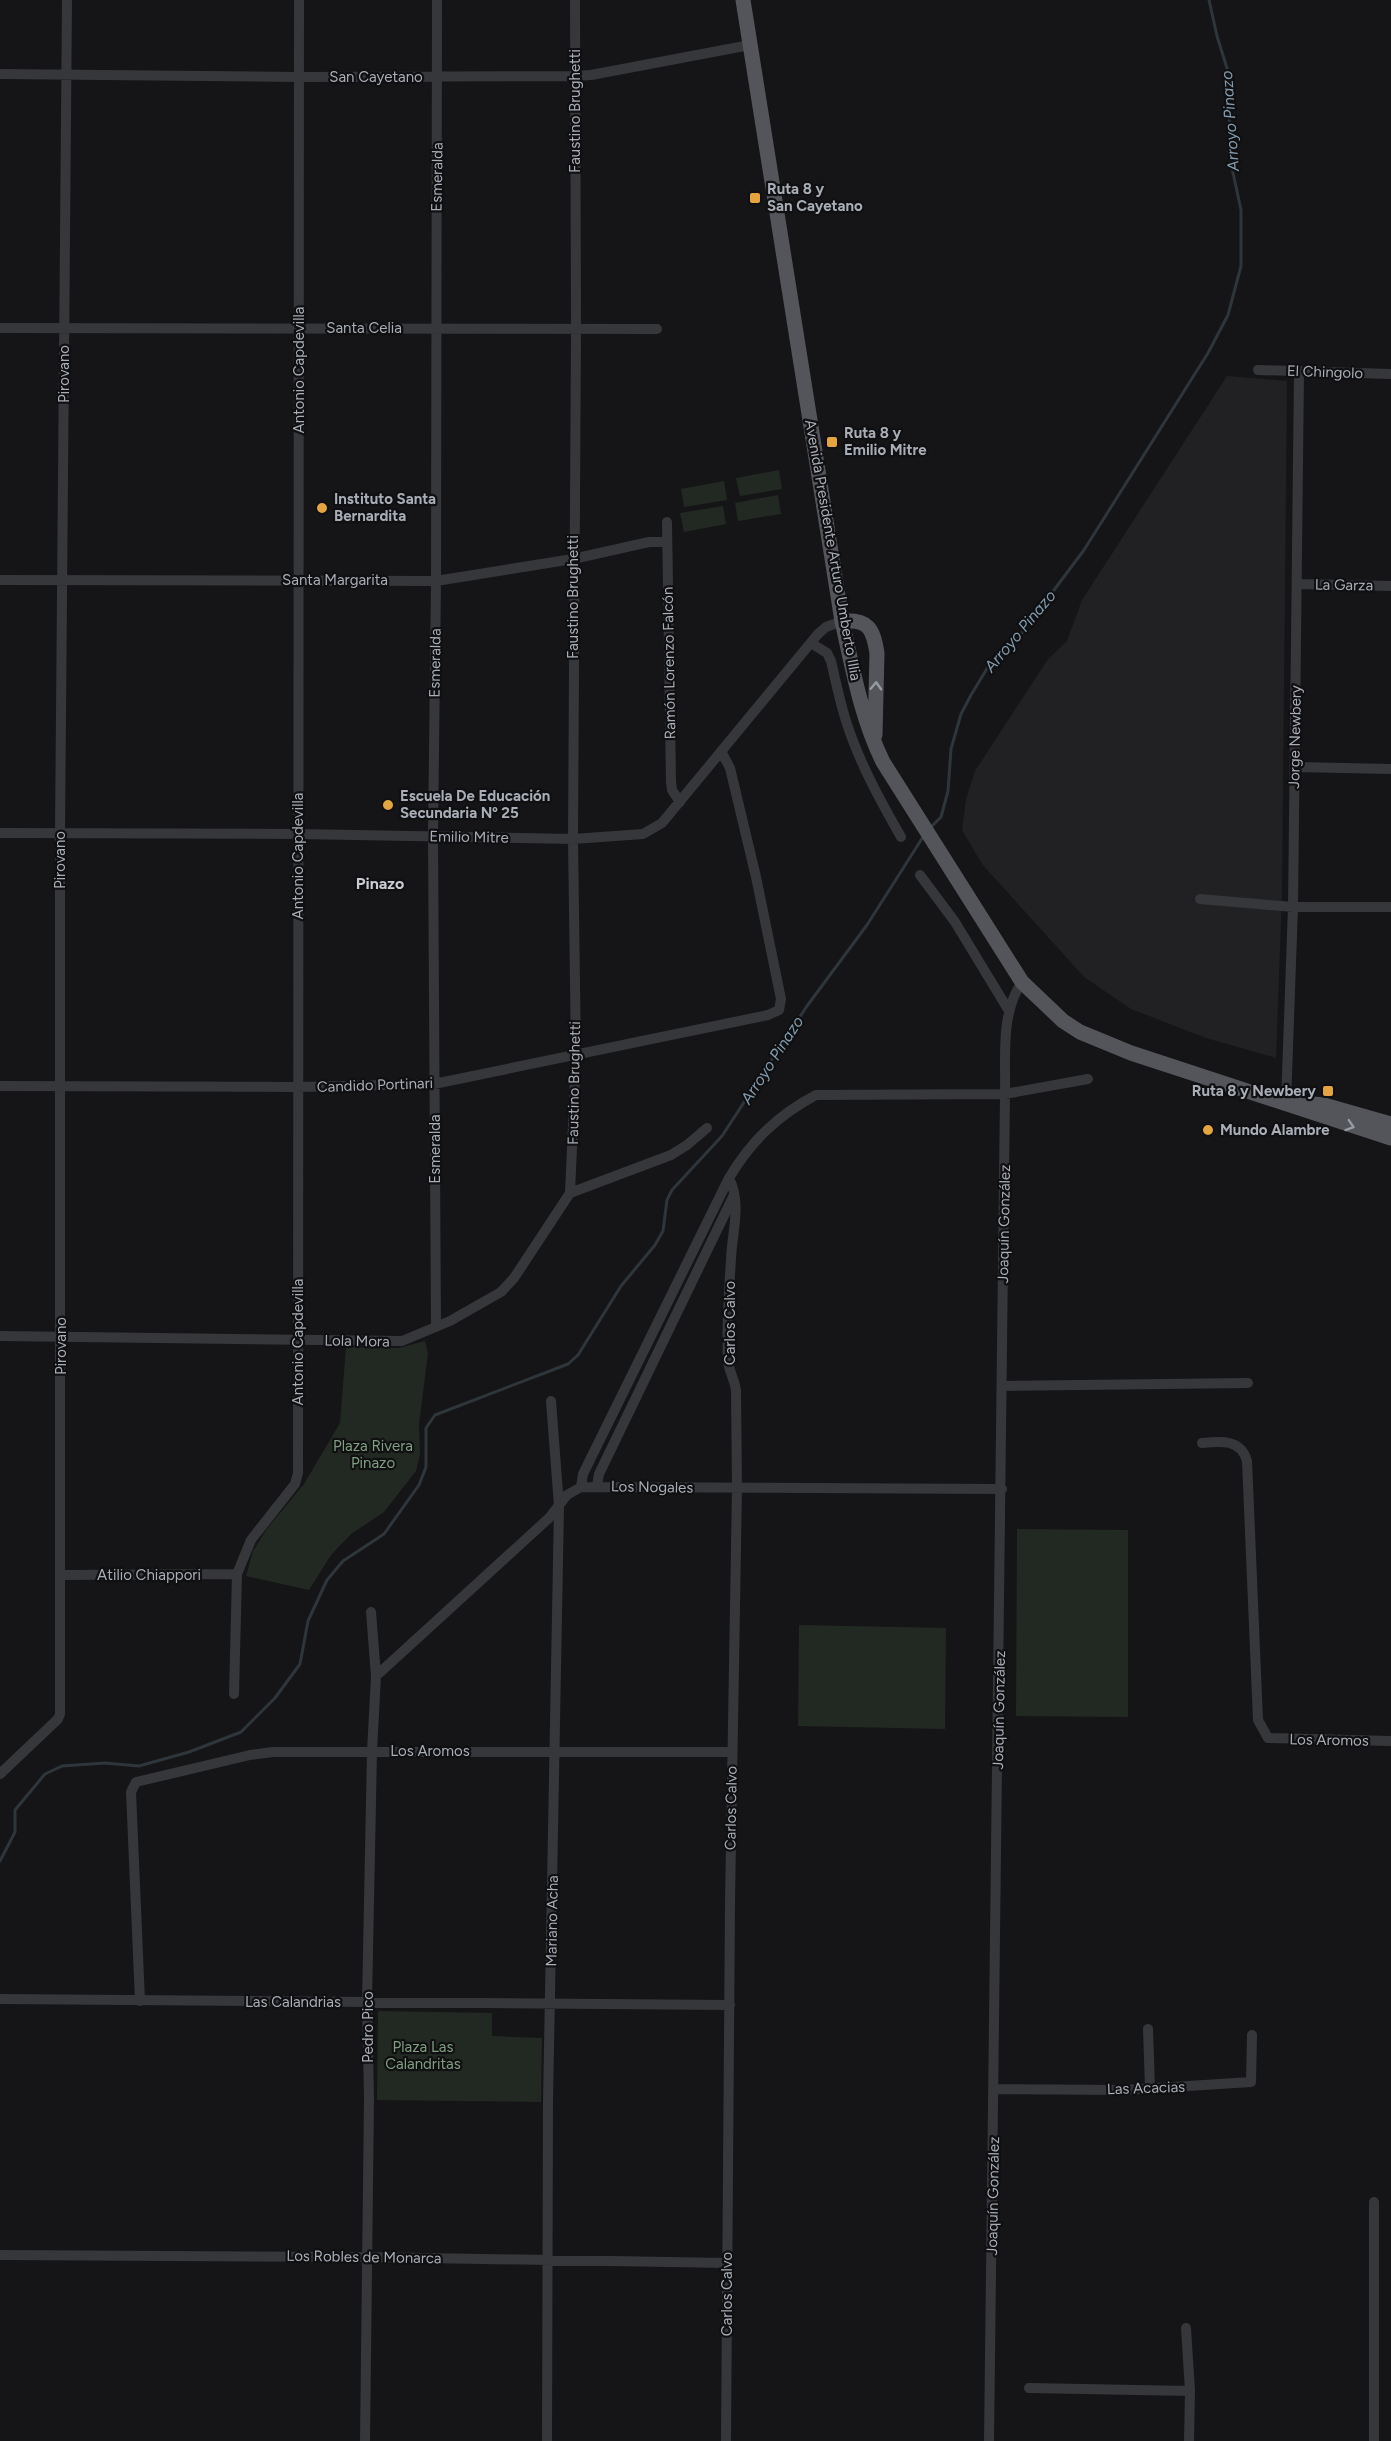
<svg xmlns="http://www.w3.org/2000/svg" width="1391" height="2441" viewBox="0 0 1391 2441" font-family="Figtree,sans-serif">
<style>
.built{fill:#212124}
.green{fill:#222922}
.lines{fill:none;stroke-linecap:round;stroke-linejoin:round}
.stream{stroke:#2e363c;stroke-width:3}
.street{stroke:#36373b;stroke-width:10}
.primary{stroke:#53555a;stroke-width:15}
.oneway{stroke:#979ba4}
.poi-dot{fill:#e4a440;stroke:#101012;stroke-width:2}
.labels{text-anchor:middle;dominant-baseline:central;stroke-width:4.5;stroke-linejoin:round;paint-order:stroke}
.street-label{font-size:15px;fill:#a8adb6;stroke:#101012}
.poi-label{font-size:15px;font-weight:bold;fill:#a8adb6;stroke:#101012;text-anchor:start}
.park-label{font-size:15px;fill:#809f81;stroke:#101012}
.water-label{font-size:16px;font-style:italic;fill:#829cae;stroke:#101012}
.neighbourhood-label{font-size:16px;font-weight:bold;fill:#c9ccd2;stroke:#101012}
</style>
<rect width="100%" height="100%" fill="#151517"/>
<path class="built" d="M1227 376 1287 381 1282 892 1276 1058 1206 1038 1131 1009 1084 977 982 864 962 830 966 799 975 771 1048 659 1067 641 1082 600Z"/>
<path class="green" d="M779 470 782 489 740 496 736 478Z
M724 481 727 500 684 507 681 489Z
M778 495 781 514 738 521 735 503Z
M723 506 726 524 684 532 680 513Z
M425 1341 428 1353 419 1424 420 1454 416 1471 384 1512 351 1534 331 1555 309 1590 246 1576 253 1551 266 1530 304 1484 340 1423 346 1347 399 1348Z
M1017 1529 1128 1530V1717L1016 1716Z
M799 1625 946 1628 945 1729 798 1726Z
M378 2011 492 2013V2036L542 2038 541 2102 377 2100Z"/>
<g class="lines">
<path class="stream" d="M931 827 941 817 948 791 951 749 961 714 971 695 988 667 1015 642 1084 550 1208 353 1228 315 1241 266V210L1229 154 1230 78 1217 36 1209 0
M0 1861 15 1832V1810L45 1774 62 1766 105 1763 139 1766 189 1752 241 1732 275 1698 300 1664 308 1621 327 1580 343 1561 384 1534 419 1485 426 1467V1428L435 1415 568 1364 578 1355 621 1286 655 1245 663 1231 667 1200 672 1190 722 1136 807 1006 867 925 923 837"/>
<path class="street" d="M0 74 299 77 575 76 591 75 750 45
M0 328 657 329
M1258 370 1391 374
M667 522 671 782 672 790 680 802
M0 580 436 581 573 559 649 542H667
M1297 584 1391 586
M811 643 827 653 831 661C836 682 840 703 847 724 860 764 880 800 901 837
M1295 767 1391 769
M0 833 298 834 573 839 643 834 662 823 818 634 826 627 842 621
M920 875 955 922 1009 1011
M1200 899 1293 907H1391
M0 1086 297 1087 434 1084 768 1015 779 1010 781 999 756 877 730 768 721 751
M1286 1103 1293 907 1299 372
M570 1193 576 1055 573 839 576 330 575 0
M436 1327 433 836 436 581 437 0
M0 1336 402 1341 450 1321 501 1292 514 1278 570 1193 671 1155 687 1145 707 1128
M1002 1386 1248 1383
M1202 1443C1221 1441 1241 1439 1247 1461L1258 1720 1268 1738 1391 1741
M597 1486 599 1474 733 1197
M581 1487 583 1474 729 1178C751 1141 778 1115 816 1095L1005 1094 1088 1079
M61 1575 237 1574
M376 1676 549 1518 567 1495 581 1487 1002 1489
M234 1694 237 1574 251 1540 295 1484 298 1473 299 0
M0 1774 58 1719 60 1714V833L67 0
M0 1999 730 2005
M140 2001 131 1792 136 1782 250 1755 273 1752H732
M1148 2029 1150 2088
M994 2089 1125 2090 1251 2082 1252 2035
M1374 2202V2441
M0 2255 367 2257 727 2263
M1186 2328 1190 2391 1189 2441
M1029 2388 1190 2391
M365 2441 369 2098 367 2002 372 1751 376 1676 371 1612
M547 2441 548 2101 559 1506 551 1401
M726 2441 730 1902 737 1488 736 1391C735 1380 729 1372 728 1361 726 1328 729 1292 731 1259 732 1232 742 1204 729 1178
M989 2441 1005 1094C1006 1057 1000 1014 1022 982"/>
<path class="primary" d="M743 0 842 621C853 670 861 717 883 762L1022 982 1063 1021 1080 1032 1131 1053 1391 1138
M842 621C869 619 873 629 877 653L875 735
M1301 1103 1324 1105 1391 1124"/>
</g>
<defs><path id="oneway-chevron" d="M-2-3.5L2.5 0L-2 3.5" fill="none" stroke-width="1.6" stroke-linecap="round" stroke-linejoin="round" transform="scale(1.5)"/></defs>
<g class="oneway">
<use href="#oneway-chevron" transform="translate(876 686) rotate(-88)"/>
<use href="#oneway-chevron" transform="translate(1350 1126) rotate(18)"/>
</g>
<g class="poi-dot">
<rect x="749" y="192" width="12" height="12" rx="3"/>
<rect x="826" y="436" width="12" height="12" rx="3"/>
<circle cx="322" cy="508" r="6"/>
<circle cx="388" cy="805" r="6"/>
<rect x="1322" y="1085" width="12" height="12" rx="3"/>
<circle cx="1208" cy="1130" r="6"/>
</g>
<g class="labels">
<g class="street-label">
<text x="376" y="77">San Cayetano</text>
<text transform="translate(575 111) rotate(-90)">Faustino Brughetti</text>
<text transform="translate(437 177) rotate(-89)">Esmeralda</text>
<text x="364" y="328">Santa Celia</text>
<text transform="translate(299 370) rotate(-90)">Antonio Capdevilla</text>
<text transform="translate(1325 372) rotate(2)">El Chingolo</text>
<text transform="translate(64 374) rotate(-90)">Pirovano</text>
<text transform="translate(833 550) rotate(80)">Avenida Presidente Arturo Umberto Illia</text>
<text x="335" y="580">Santa Margarita</text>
<text transform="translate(1344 585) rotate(1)">La Garza</text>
<text transform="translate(573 597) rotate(-90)">Faustino Brughetti</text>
<text transform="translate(435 663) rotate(-89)">Esmeralda</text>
<text transform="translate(669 663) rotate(-91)">Ramón Lorenzo Falcón</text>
<text transform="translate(1295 737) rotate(-89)">Jorge Newbery</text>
<text transform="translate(469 837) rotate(1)">Emilio Mitre</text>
<text transform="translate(298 856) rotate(-90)">Antonio Capdevilla</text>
<text transform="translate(60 860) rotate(-90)">Pirovano</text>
<text transform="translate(574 1083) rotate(-89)">Faustino Brughetti</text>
<text transform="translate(375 1085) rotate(-2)">Candido Portinari</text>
<text transform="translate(435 1149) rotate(-90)">Esmeralda</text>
<text transform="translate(1004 1224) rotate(-89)">Joaquín González</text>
<text transform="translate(730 1323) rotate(-90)">Carlos Calvo</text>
<text transform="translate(357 1341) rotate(1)">Lola Mora</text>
<text transform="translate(298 1342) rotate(-90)">Antonio Capdevilla</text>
<text transform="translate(61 1346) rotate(-90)">Pirovano</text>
<text transform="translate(652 1487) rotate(1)">Los Nogales</text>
<text x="149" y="1575">Atilio Chiappori</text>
<text transform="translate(999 1710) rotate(-89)">Joaquín González</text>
<text transform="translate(1329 1740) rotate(1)">Los Aromos</text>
<text x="430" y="1751">Los Aromos</text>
<text transform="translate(731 1808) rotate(-89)">Carlos Calvo</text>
<text transform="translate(552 1921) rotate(-89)">Mariano Acha</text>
<text x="293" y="2002">Las Calandrias</text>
<text transform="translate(368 2027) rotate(-90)">Pedro Pico</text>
<text transform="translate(1146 2088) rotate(-2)">Las Acacias</text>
<text transform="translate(993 2196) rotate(-89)">Joaquín González</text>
<text transform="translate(364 2257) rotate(1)">Los Robles de Monarca</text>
<text transform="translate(727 2294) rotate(-90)">Carlos Calvo</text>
</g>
<g class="poi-label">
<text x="767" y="189">Ruta 8 y<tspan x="767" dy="17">San Cayetano</tspan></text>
<text x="844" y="433">Ruta 8 y<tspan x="844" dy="17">Emilio Mitre</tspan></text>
<text x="334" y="499">Instituto Santa<tspan x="334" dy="17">Bernardita</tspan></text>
<text x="400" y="796">Escuela De Educación<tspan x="400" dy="17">Secundaria Nº 25</tspan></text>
<text x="1316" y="1091" text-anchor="end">Ruta 8 y Newbery</text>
<text x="1220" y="1130">Mundo Alambre</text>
</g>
<g class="park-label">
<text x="373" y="1446">Plaza Rivera<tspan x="373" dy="17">Pinazo</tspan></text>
<text x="423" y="2047">Plaza Las<tspan x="423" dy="17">Calandritas</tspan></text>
</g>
<g class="water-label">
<text transform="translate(1230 121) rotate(-94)">Arroyo Pinazo</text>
<text transform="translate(1020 631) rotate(-50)">Arroyo Pinazo</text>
<text transform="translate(772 1060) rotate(-57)">Arroyo Pinazo</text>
</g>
<g class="neighbourhood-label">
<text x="380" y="883">Pinazo</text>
</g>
</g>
</svg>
